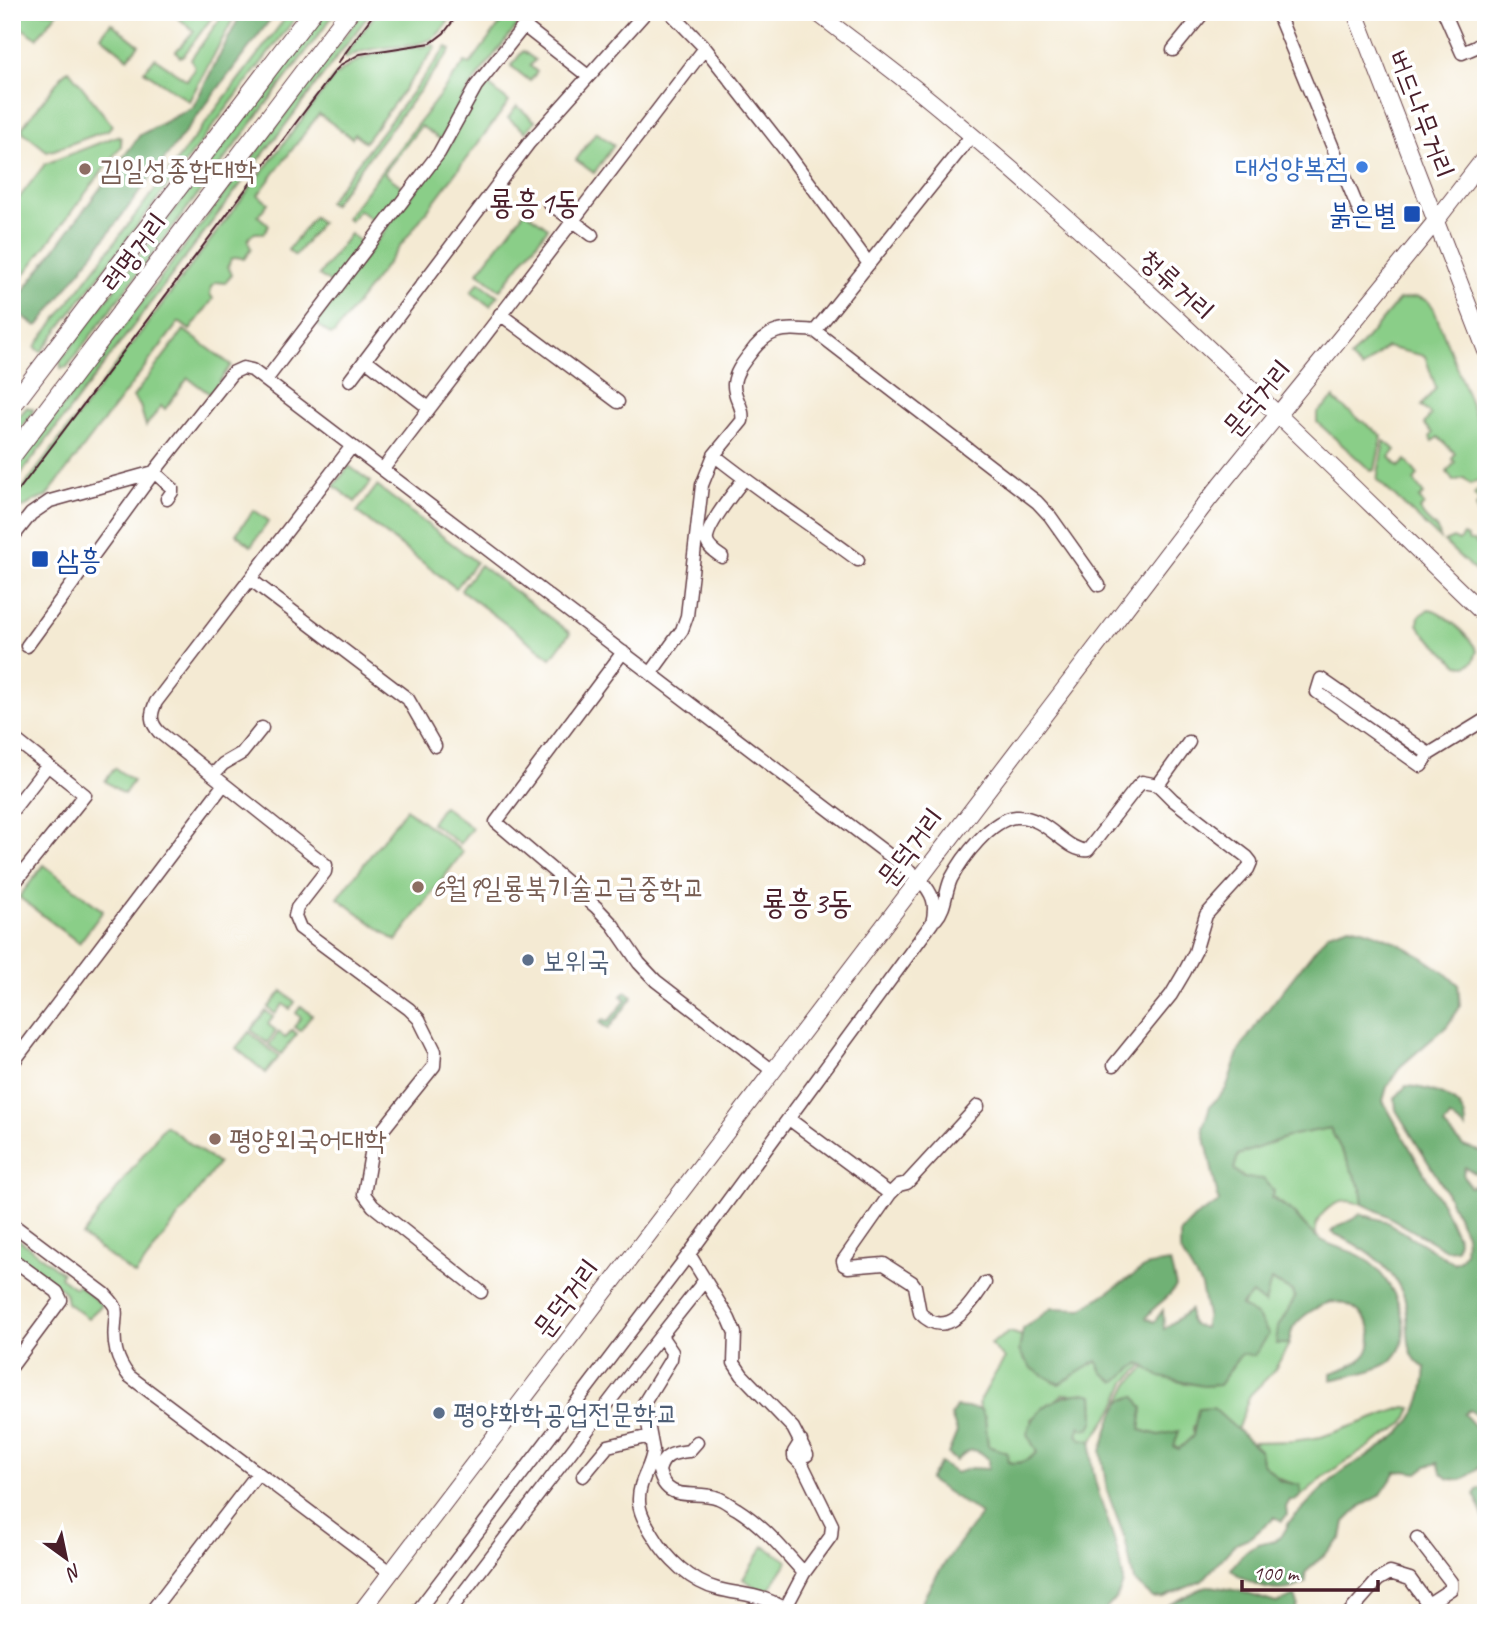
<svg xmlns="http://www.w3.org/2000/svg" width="1498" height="1625" viewBox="0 0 1498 1625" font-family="Caveat,'Poor Story',sans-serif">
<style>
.green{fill:#8ace88;stroke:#6a765a;stroke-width:2}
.forest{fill:#6fb174;stroke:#5c6850;stroke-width:2}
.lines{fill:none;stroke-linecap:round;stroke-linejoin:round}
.minor-casing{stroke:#643d44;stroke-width:15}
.major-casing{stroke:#643d44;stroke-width:18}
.highway-casing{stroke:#643d44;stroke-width:20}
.minor{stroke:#fff;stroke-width:12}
.major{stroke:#fff;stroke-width:16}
.highway{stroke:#fff;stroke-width:18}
.tram{stroke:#4a1f2b;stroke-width:2}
.shop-dot{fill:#3f7fe0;stroke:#fff;stroke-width:2.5}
.education-dot{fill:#8d6e63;stroke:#fff;stroke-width:2.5}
.transit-dot{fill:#1a4fb4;stroke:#fff;stroke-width:2.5}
.service-dot{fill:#5c6f8a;stroke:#fff;stroke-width:2.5}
.labels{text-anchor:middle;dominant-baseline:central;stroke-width:7;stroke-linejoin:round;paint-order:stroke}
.street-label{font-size:28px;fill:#4a1f2b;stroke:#fff}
.shop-label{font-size:28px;fill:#366cbe;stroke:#fff;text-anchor:end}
.education-label{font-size:28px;fill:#785e54;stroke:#fff;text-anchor:start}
.transit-label{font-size:28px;fill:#164399;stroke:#fff;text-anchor:end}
.service-label{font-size:28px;fill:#4e5e75;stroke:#fff;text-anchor:start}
.quarter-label{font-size:32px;fill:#4a1f2b;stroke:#fff}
</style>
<rect width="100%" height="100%" fill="#fff"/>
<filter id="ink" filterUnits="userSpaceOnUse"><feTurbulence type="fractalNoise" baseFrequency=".0143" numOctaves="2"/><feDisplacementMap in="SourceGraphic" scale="14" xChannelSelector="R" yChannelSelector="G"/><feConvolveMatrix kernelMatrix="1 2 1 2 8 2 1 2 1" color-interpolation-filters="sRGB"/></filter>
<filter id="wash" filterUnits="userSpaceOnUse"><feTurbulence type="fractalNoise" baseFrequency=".00686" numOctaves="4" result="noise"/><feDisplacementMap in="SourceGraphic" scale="28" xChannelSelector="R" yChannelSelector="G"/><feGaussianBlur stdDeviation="1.57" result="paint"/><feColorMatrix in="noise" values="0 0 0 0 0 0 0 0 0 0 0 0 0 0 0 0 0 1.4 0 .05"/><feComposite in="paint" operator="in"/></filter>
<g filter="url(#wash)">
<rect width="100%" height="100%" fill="#f4ead3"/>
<path class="green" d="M12 12H58L37 38 12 22Z
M179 12H216L184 55 180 57 176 51 194 31 176 16Z
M225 12H237L189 101 144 71 155 58 187 80 195 67 191 59Z
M290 12H300L41 352 35 347Z
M325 12H336L67 367 61 368 60 361Z
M363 12H371L12 486V473Z
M377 12H455C448 21 442 33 433 38 409 52 373 41 346 59L344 57Z
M509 12H528C498 52 459 93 441 140L421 126 384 173 405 189 332 284 319 275 350 234 361 242 376 223 359 210 350 221 346 218 465 62 470 64Z
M111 23 139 45 128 58 101 36Z
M434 45 436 47 365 142 355 134 352 138 319 114 258 195 268 203 258 216 269 225 263 234C255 231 250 234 248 241L251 249 244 259 238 257 231 259 228 266 232 275 225 283 216 282 211 287 210 294 213 299 190 330 179 322 46 497 34 501 23 508 13 501 334 77C367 48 393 51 434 45Z
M447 47 451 50 332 205 328 202Z
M523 51 535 60 530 66 537 72 530 81 511 66Z
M69 70 112 125 108 130 54 150 47 151 23 132 22 128 65 72Z
M486 83 509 102 334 334 331 335 315 323 451 143 467 107Z
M517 106 535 121 526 132 508 118Z
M596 132 614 145 594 173 576 160Z
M117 136 121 138V146L21 279 12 286 16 202 45 164Z
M525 211 548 228 500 290 478 272Z
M314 217 321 223 295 256 288 250Z
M479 282 498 296 490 306 471 292Z
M1417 297 1427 300 1433 307 1486 443V480L1481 483 1476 481 1470 484 1464 478 1453 481 1447 472 1455 462 1452 459 1455 453 1438 437 1433 441 1430 437 1433 433 1424 424 1431 415 1421 406 1436 388 1425 356 1386 347 1362 369 1350 358 1399 300Z
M184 330 231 365 210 394 188 378 165 409 161 406 146 426 140 406 133 397Z
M1334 398 1335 401 1382 436 1375 470 1371 471 1317 422V413Z
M27 407 33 409 32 414 12 440V425Z
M1384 441 1396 450 1390 457 1399 467 1406 460 1418 475 1414 481 1424 494 1419 498 1424 505 1420 509C1423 522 1440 525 1440 539L1377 480Z
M349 466 371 482 355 502 334 486Z
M1486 483V523L1484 518 1478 515 1476 506 1480 502 1474 494Z
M377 486 476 562 456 588 357 512Z
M254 510 269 521 251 546 236 534Z
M1463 535 1467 537 1469 541H1474L1485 554 1486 581 1444 542 1453 538 1459 541Z
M480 565 570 633 551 658 461 590Z
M1429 609C1442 610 1471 638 1477 651L1473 662 1466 666 1458 665 1422 631 1418 624 1419 616Z
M115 768 133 781 124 794 105 781Z
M443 806 472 828 460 844 431 823Z
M406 809 463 852 396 941 338 898Z
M44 865 103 911 79 943 19 897Z
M282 991 295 1002 290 1009 283 1004 275 1014 268 1008Z
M301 1006 312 1015 300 1031 294 1027 301 1018 296 1013Z
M266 1011 273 1017 268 1024 276 1031 267 1043 251 1030Z
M292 1030 297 1034 281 1054 269 1045 279 1032 285 1038Z
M249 1032 279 1057 266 1073 236 1048Z
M165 1125 218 1164 135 1275 82 1236Z
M1330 1128 1361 1188 1363 1204C1358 1203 1351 1201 1346 1201 1329 1203 1311 1220 1317 1237 1305 1229 1299 1217 1289 1209 1271 1195 1250 1186 1234 1169L1238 1155 1293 1135Z
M12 1234 62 1273 60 1277 75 1288 78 1285 102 1305 88 1318 67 1303 65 1293 59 1287 12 1252Z
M1270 1280 1292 1291 1295 1298 1276 1344H1289L1274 1371 1250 1395 1237 1430 1213 1408 1193 1427V1436L1179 1449 1159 1435 1140 1430 1143 1408 1135 1396 1121 1401 1129 1384 1146 1367C1167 1382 1194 1386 1219 1385L1241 1354 1257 1316 1241 1306 1252 1294 1265 1304Z
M1010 1332 1022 1336 1019 1351 1058 1383 1097 1360 1140 1362 1144 1365 1126 1382 1116 1406 1092 1441 1081 1439 1077 1435 1080 1425 1094 1420 1093 1395 1064 1394 1031 1419 1032 1443 1037 1452C1028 1461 1021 1465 1008 1462L1007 1453 988 1446 985 1418 978 1404C988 1388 994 1373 1005 1359L990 1344Z
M1405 1407 1412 1408 1405 1423 1327 1474 1301 1496 1300 1485C1284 1482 1269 1478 1262 1461 1258 1451 1260 1451 1251 1442L1293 1441 1321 1437Z
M764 1546 788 1561 766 1594 743 1579Z"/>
<path class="forest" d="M242 12H276L39 325 36 326 12 308 13 305 140 135 193 107Z
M1350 926C1389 934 1428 958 1458 984L1460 1007 1447 1026 1401 1066 1387 1087 1383 1101 1443 1206 1458 1239 1456 1249 1446 1250 1382 1213 1363 1204 1361 1188 1330 1128 1293 1135 1238 1155 1234 1169 1243 1178 1264 1179 1274 1191 1271 1198C1278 1202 1287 1207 1293 1213 1302 1222 1308 1232 1320 1239 1333 1248 1350 1249 1364 1258 1391 1276 1421 1332 1392 1360 1381 1371 1346 1376 1331 1380V1373C1343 1369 1356 1365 1365 1356 1370 1351 1371 1343 1371 1336 1371 1318 1352 1302 1334 1302 1320 1303 1300 1317 1293 1328 1291 1332 1290 1339 1289 1344H1276L1278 1327 1295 1298 1292 1291 1271 1280 1265 1304 1252 1294 1241 1306 1257 1316 1269 1334 1254 1356 1241 1354 1219 1385 1203 1386 1160 1377 1140 1363 1115 1382 1102 1372 1097 1361 1059 1384 1031 1368 1019 1351 1023 1329 1052 1308 1082 1309 1149 1265 1170 1262 1176 1286C1167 1302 1155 1303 1146 1318L1154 1322 1163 1310 1164 1329 1190 1310V1320L1193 1325 1204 1328 1207 1315 1201 1286 1180 1250V1233L1194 1218 1219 1202 1203 1128 1210 1106 1226 1089 1239 1050 1262 1017 1328 933Z
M626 991 633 997 608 1029 600 1023 603 1019 608 1022 626 1000 621 996Z
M1406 1086C1424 1087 1454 1095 1463 1112 1466 1116 1466 1124 1466 1129L1450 1117 1444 1126 1463 1146 1486 1153V1174L1478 1175 1465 1167 1463 1174 1470 1187 1486 1184V1306L1481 1315 1486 1326V1413L1481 1416 1469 1410 1464 1414 1475 1426 1483 1457 1478 1469 1462 1480 1449 1479 1442 1473 1438 1463 1427 1466 1418 1473 1405 1471 1396 1472 1380 1496 1361 1506 1345 1522 1342 1538 1305 1573 1306 1582C1282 1598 1250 1587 1231 1569 1236 1562 1242 1554 1250 1548 1268 1536 1279 1549 1289 1522 1307 1505 1325 1483 1346 1469 1393 1439 1422 1431 1426 1368 1399 1356 1413 1317 1403 1294 1390 1263 1361 1246 1331 1232 1339 1222 1352 1223 1360 1214L1385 1221 1454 1263 1460 1260 1465 1252 1466 1234 1444 1188 1396 1110 1395 1098Z
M1085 1393 1093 1395 1094 1420 1090 1428 1082 1429 1080 1426 1077 1435 1081 1439 1092 1441C1087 1482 1112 1520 1119 1559 1120 1565 1124 1574 1123 1581 1122 1594 1111 1603 1103 1613H918C929 1579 960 1544 981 1514L929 1480 940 1463 956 1473 971 1468 988 1469V1459C976 1445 967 1449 956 1461L948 1454 957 1432 951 1416 956 1407 980 1409 985 1418 988 1446 1007 1453 1008 1462C1020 1465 1028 1461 1037 1452L1027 1434C1034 1407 1058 1395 1085 1393Z
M1135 1396 1143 1408 1140 1430 1159 1435 1179 1431 1174 1447 1179 1449 1193 1436 1198 1409 1213 1408 1260 1450 1262 1462 1280 1481 1300 1485 1301 1496 1295 1501 1290 1500 1286 1507 1287 1515 1282 1521 1275 1517 1253 1536 1236 1543 1202 1581 1164 1597 1153 1598 1134 1581 1125 1539 1107 1491 1101 1451 1111 1420 1121 1401Z
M1478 1488 1486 1489V1524C1481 1514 1480 1504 1474 1495Z
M1211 1586 1239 1591 1276 1603 1295 1596 1298 1604 1295 1613H1154L1200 1589Z"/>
</g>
<g filter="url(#ink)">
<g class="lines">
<defs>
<path id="minor" d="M670 12 705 48 789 155 869 264
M1277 12 1362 218
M1444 12 1462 53 1476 47 1486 39
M524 26 588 76
M1173 50 1204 12
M972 135 815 331 1037 502 1050 516 1099 585
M549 203 592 235
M500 314 618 402
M366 360 429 408
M266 380 439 153 476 86 535 12
M350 380 529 143 646 12
M714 455C760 492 810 524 858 560
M383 469 705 48
M12 538 31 514 50 501 154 472 172 488V492L167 499
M722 557C716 553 708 548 707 541 705 527 735 491 744 479
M250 579 408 699 435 746
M27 646 154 472 232 373 243 368 252 370 919 878C933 894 937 903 932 923L689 1254 416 1613
M623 652 496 822 596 907 613 925 639 963 656 981 773 1071
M651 673 682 630 687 616 702 485 714 455 742 421C745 407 733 398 734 384 735 373 742 364 749 355 769 327 782 328 815 331
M12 737 85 795 12 886
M1429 754 1321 679 1317 692 1421 766 1429 754 1486 719
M213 775 223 764 242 753 262 728
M224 784 326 865 325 872 297 908 295 916 300 928 409 1009 419 1019 435 1051 434 1066 373 1142 364 1194 373 1206 481 1292
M12 811 48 765
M936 919C946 908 945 892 951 879 962 858 991 819 1016 817 1047 815 1066 853 1088 850L1137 787 1142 782 1158 785 1189 742
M12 1064 224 784 159 732C150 722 150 715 156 702L352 446
M1114 1065 1171 995 1184 973 1195 952 1206 915 1248 869 1251 862 1247 857 1173 800 1158 785
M978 1106 907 1183 899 1185 890 1194 843 1261 844 1265 848 1267 884 1264 912 1282 915 1286 920 1313C948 1342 971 1304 985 1283
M789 1119 890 1194
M12 1224 105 1294C108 1298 113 1302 115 1307 117 1312 115 1319 115 1324 113 1344 116 1360 129 1376L391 1573
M689 1254 729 1319 735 1333 734 1363 742 1375 793 1428 807 1455
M12 1259 57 1292 61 1300 12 1366
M661 1336 672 1352 671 1359 644 1403 653 1450C652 1467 638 1481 639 1501 639 1513 647 1525 653 1535 667 1559 691 1582 718 1589 741 1595 771 1595 789 1613
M697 1442 689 1451C674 1453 663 1454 659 1471 667 1505 695 1489 718 1498 724 1500 731 1506 737 1509 764 1526 782 1549 804 1573
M583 1476 608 1446 650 1436
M785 1609 804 1573 831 1536 832 1525 803 1466 794 1457V1452L801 1441
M150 1613 258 1473
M448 1613 635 1368 705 1280
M1349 1613 1378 1580 1390 1573 1410 1579 1428 1604 1451 1589V1582L1417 1538"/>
<path id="major" d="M816 12C861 47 907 80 950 117 1137 273 1311 447 1486 616
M1355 12 1486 351
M360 1613 1209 499 1435 222 1486 156"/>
<path id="highway" d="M12 406 312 12
M12 456 349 12"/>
</defs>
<use href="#minor" class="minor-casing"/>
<use href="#major" class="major-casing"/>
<use href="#highway" class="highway-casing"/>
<use href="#minor" class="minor"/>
<use href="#major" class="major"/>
<use href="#highway" class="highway"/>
<path class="tram" d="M338 63 375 12
M12 499 335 71 342 64 360 54 431 43 444 33 460 12"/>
</g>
</g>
<circle class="shop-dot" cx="1362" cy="167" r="7"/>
<g class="education-dot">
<circle cx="85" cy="169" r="7"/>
<circle cx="418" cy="887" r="7"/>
<circle cx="215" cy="1139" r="7"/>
</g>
<g class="transit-dot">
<rect x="1403" y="205" width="18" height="18" rx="3.5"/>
<rect x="31" y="550" width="18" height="18" rx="3.5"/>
</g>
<g class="service-dot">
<circle cx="528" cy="960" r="7"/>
<circle cx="439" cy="1413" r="7"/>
</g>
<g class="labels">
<g class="street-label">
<text transform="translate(1422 114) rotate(69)">버드나무거리</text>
<text transform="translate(134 252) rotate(-53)">려명거리</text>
<text transform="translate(1177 285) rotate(43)">청류거리</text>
<text transform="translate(1257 398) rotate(-50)">문덕거리</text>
<text transform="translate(910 847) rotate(-53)">문덕거리</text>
<text transform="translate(566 1298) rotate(-53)">문덕거리</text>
</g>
<g class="shop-label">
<text x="1348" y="167">대성양복점</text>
</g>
<g class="education-label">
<text x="99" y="169">김일성종합대학</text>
<text x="432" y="887">6월9일룡북기술고급중학교</text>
<text x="229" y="1139">평양외국어대학</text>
</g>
<g class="transit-label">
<text x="1396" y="214">붉은별</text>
<text x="56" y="559" text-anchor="start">삼흥</text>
</g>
<g class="service-label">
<text x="542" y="960">보위국</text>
<text x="453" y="1413">평양화학공업전문학교</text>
</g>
<g class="quarter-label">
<text x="534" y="202">룡흥1동</text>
<text x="807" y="902">룡흥3동</text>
</g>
</g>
<rect width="1498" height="1625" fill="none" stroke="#fff" stroke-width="42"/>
<g transform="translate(66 1558) rotate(147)" stroke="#ffffff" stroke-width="5" paint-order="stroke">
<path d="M0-5L12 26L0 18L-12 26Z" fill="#4a1f2b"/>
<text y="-10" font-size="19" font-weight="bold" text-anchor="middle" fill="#4a1f2b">N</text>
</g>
<path d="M1242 1580v10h136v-10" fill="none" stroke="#4a1f2b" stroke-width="3.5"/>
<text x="1253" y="1580" font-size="21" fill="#4a1f2b" stroke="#ffffff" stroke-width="5" paint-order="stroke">100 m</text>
</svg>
